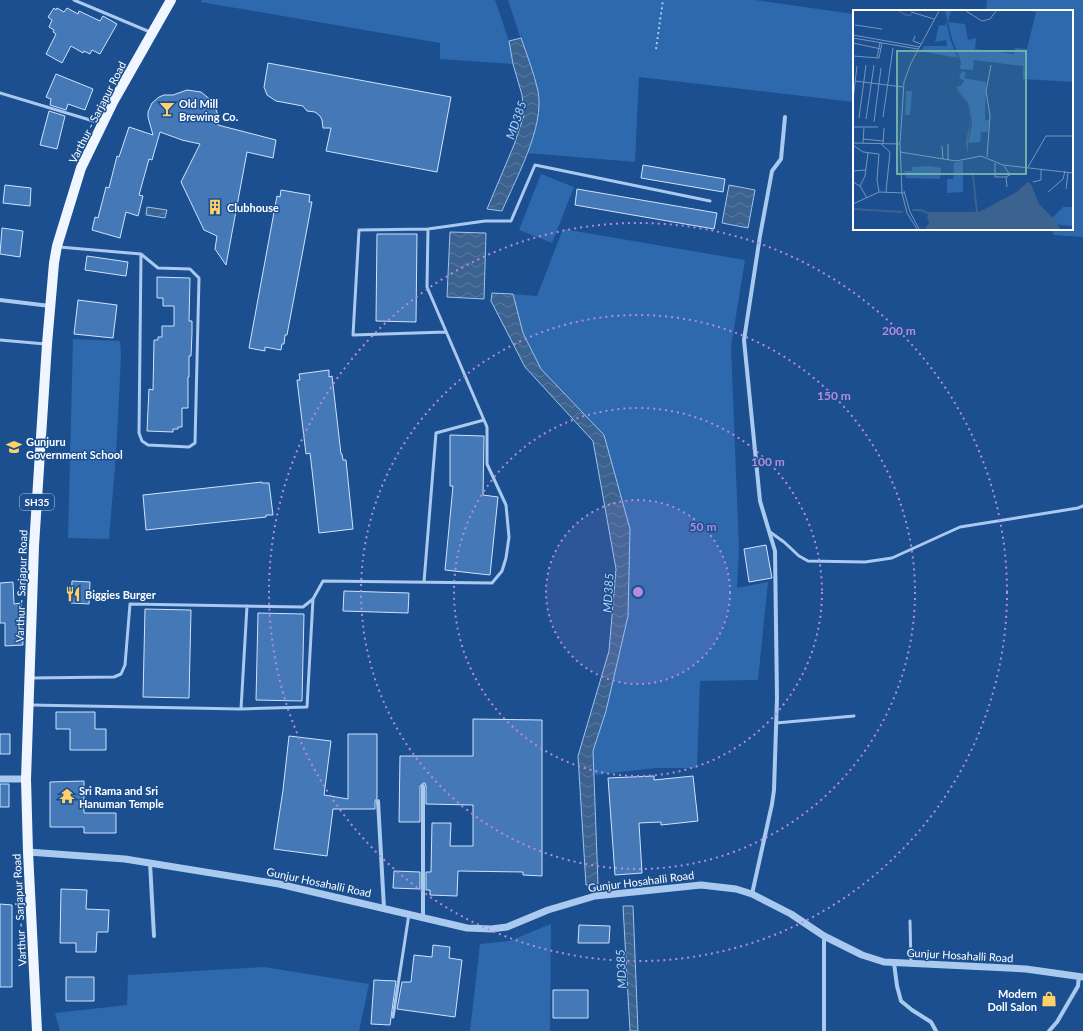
<svg xmlns="http://www.w3.org/2000/svg" width="1083" height="1031" viewBox="0 0 1083 1031" font-family="Lato,sans-serif">
<style>
.grass{fill:#2e69ad}
.water{fill:url(#water-waves);stroke:#9cc4f0}
.building{fill:#4478b7;stroke:#cfe3fa}
.lines{fill:none;stroke-linecap:round;stroke-linejoin:round}
.path{stroke:#a9c9ee;stroke-width:2;stroke-dasharray:2 3;stroke-linecap:butt}
.service{stroke:#a9c9ee;stroke-width:3}
.minor{stroke:#a9c9ee;stroke-width:4}
.tertiary{stroke:#a9c9ee;stroke-width:7}
.primary{stroke:#f0f6ff;stroke-width:10}
.ring{fill:none;stroke:#b68bdc;stroke-width:2;stroke-dasharray:2 4}
.labels{text-anchor:middle;dominant-baseline:central;stroke-width:3;stroke-linejoin:round;paint-order:stroke}
.shield{fill:#1b4f8f;stroke:#bbcadd;stroke-width:1}
.shield-label{font-size:10px;font-weight:bold;fill:#fff}
.poi-label{font-size:11px;font-weight:bold;fill:#fff;stroke:#1b4f8f;text-anchor:start}
.street-label{font-size:11px;fill:#fff;stroke:#1b4f8f}
.water-label{font-size:12px;font-style:italic;fill:#b5d3f5;stroke:#1b4f8f}
.inset-river{fill:none;stroke:#3c6290;stroke-width:2}
.inset-road{fill:none;stroke:#7695bc;stroke-width:1}
.view{fill:#6fada8;fill-opacity:0.15;stroke:#6fada8;stroke-width:2}
.inset-edge{fill:none;stroke:#fff;stroke-width:2}
.centre{fill:#b68bdc;stroke:#1b4f8f;stroke-width:2}
.ring-label{font-size:12px;text-anchor:middle;font-weight:bold;fill:#b68bdc;stroke:#1b4f8f;stroke-width:3;stroke-linejoin:round;paint-order:stroke}
</style>
<defs>
<pattern id="water-waves" width="16" height="10" patternUnits="userSpaceOnUse"><rect width="16" height="10" fill="#3c6290"/><path d="M0 5q4-4 8 0t8 0" fill="none" stroke="#597aa1"/></pattern>
</defs>
<rect width="100%" height="100%" fill="#1b4f8f"/>
<path class="grass" d="M202 0H495L509 41 513 64 440 59V43L201 2Z
M508 0H755L854 14V102L639 77 635 162 527 153 535 132 539 112 538 92Z
M987 0H1083V237L1053 235V229H1072V11H986Z
M541 174 574 187 552 243 519 230Z
M563 229 745 260 731 347 739 549 737 588 768 582 758 680 700 681 697 768H656L594 775 593 751 606 711 628 616 604 435 541 369 523 333 513 294 537 296Z
M73 339 120 341 121 357 116 455 109 539 68 538Z
M551 924 550 1031H470L480 944 509 941Z
M264 967 369 984 359 1031H60L55 1013 127 1005 128 975Z"/>
<path class="water" d="M521 38C527 55 534 73 538 91 545 127 516 178 502 211L487 209 514 145 524 115 522 95 513 64 509 41Z
M729 185 755 190 748 228 722 223Z
M147 207 167 210 165 218 146 215Z
M450 232 486 233 484 299 447 297Z
M492 293 513 294 523 333 541 369 604 435 630 529 628 616 606 711 593 751 598 884 586 885 578 756 609 651 616 569 593 441 525 367 491 301Z
M623 906H633L638 1031H630Z"/>
<path class="building" d="M54 8 56 10 57 8 64 12 67 8 78 14 79 11 100 21 103 16 117 24 100 54 92 50 90 54 84 51 83 53 71 46 62 63 46 54 56 34 53 32 54 30 49 27 52 20 48 17Z
M268 63 451 97 437 172 326 151 331 128H323L322 120 320 116 315 112 307 111 303 106 276 101 267 95 264 87Z
M56 74 93 89 85 110 68 104 66 110 50 105 51 99 46 97Z
M187 90 201 92 212 101 217 112 218 125 276 140 273 158 247 152 226 265 215 249 217 236 204 230 181 182 200 144 182 140 160 132 152 160 149 159 139 195 143 196 138 216 126 212 120 238 92 230 95 217 98 218 106 187 109 188 117 156 119 157 129 127 153 135 148 117V112L152 103 159 97 164 95H173Z
M49 111 65 116 57 149 40 145Z
M643 165 725 179 723 192 641 178Z
M5 185 31 188 30 206 3 203Z
M577 189 717 213 714 229 575 205Z
M281 190 310 195 309 202H312L287 335H285L284 344H282L281 350 265 347V351L249 348 277 196 280 197Z
M2 228 23 231 20 257 0 254Z
M377 234H417L416 322 376 321Z
M87 256 128 262 126 276 85 270Z
M157 277 190 278 189 321H192V333L191 356H189V377H188V408H182V427H178V429H173V432L147 431 149 389 153 390 154 340H158V337H162V326H174V306H163V298H157Z
M78 300 117 305 113 338 74 334Z
M329 370V377L332 376 341 454H342L343 460H346L353 529 319 533 312 470 310 453 306 454 297 380H300L299 374Z
M450 435 484 436 483 495 498 497 490 575 445 570 453 486H450Z
M262 482V483H269L273 515H266V517L146 530 143 495Z
M766 545 772 578 749 582 744 549Z
M72 581 90 582 89 604 71 603Z
M13 582 14 604 21 603 23 645 5 646V623H0V583Z
M344 591 409 593 408 613 343 611Z
M145 609 191 610 189 698 143 697Z
M258 613 304 614 302 701 256 700Z
M56 712H95V729H106V750H70V729H56Z
M473 719 542 720V876L523 875V872L458 871 457 896 430 895V890H426V872H431L432 823H451L450 846H473V805L426 804V786L425 783H423L420 786V822H399L400 756H473Z
M0 734H10V754H0Z
M348 734H377V798L375 801V809H333L327 856 274 849 283 790 289 736 331 741 324 795 348 799Z
M654 776V780L693 776 698 821 661 825V822L639 823 642 873 615 875 608 778Z
M84 781V813H116V833H84V827H50V782Z
M0 784H9V807H0Z
M394 871 420 872V889L393 888Z
M61 889 87 890 86 909 109 910 108 932H97L96 952H76V943H60Z
M0 904 12 905V987H0Z
M579 925 610 926 609 943H578Z
M433 945 450 947 449 958 462 960 455 1017 397 1009 402 982H411L414 955 432 957Z
M66 977H94V1001H66Z
M374 980 396 981 390 1025 371 1024Z
M553 990H588V1018H553Z"/>
<g class="lines">
<path class="path" d="M656 49 663 0"/>
<path class="service" d="M74 0 150 32
M0 93 100 123
M428 229 359 230 353 335 446 332
M59 247 141 254 158 268 190 269 199 278 195 443 189 447 148 445 142 441 139 433 141 254
M0 340 45 344
M770 532 784 542 799 556 808 561 865 562 892 558 960 527 1078 508 1083 506
M424 582 436 433 484 420
M31 678 114 677 121 674 125 665 130 604 303 607 313 599 323 581 492 583 502 571 506 558 509 537 506 505 487 464V427L427 287 428 229 485 221H511L535 165 710 201
M31 705 241 709 307 707 313 599
M241 709 247 606
M776 723 854 716
M910 921 911 963
M393 1017 409 914"/>
<path class="minor" d="M0 300 50 306
M378 801 384 908
M150 863 154 936
M752 894 772 804 774 790 777 698 775 551 760 501 744 340 760 236 772 171 781 159 785 117
M423 917V786
M824 936V1031
M894 963 897 986 901 1001 912 1010 931 1022 936 1031
M1049 1031 1057 1022 1078 986 1079 976"/>
<path class="tertiary" d="M0 779H26
M28 852 125 859 279 884 467 928 491 929 507 927 548 910 595 896 701 885 736 889 752 894 791 914 824 936 862 955 884 962 1026 969 1083 977"/>
<path class="primary" d="M37 1031 28 852 26 779 34 546 47 344 54 263 57 246 81 168 113 102 171 0"/>
</g>
<circle cx="638" cy="592" r="92" fill="#b68bdc" fill-opacity=".12"/>
<g class="ring">
<circle cx="638" cy="592" r="92"/>
<circle cx="638" cy="592" r="184"/>
<circle cx="638" cy="592" r="277"/>
<circle cx="638" cy="592" r="369"/>
</g>
<defs>
<symbol id="bar-bare" viewBox="-9 -9 18 18"><path d="M-6-5H6L.8 .8V4.5H3.5V6h-7V4.5H-.8V.8Z" fill="#ffd166" stroke="#1b4f8f" stroke-width="2.5" paint-order="stroke"/></symbol>
<symbol id="building-bare" viewBox="-9 -9 18 18"><path d="M-4-6H4V6H1V3H-1V6H-4ZM-2.5-4.3h1.7v1.8h-1.7ZM.8-4.3h1.7v1.8H.8ZM-2.5-1h1.7V.8h-1.7ZM.8-1h1.7V.8H.8Z" fill="#ffd166" stroke="#1b4f8f" stroke-width="2.5" paint-order="stroke"/></symbol>
<symbol id="school-bare" viewBox="-9 -9 18 18"><path d="M0-5L7-2L0 1L-7-2ZM-4 1L0 2.5L4 1V4Q0 6-4 4Z" fill="#ffd166" stroke="#1b4f8f" stroke-width="2.5" paint-order="stroke"/></symbol>
<symbol id="restaurant-bare" viewBox="-9 -9 18 18"><path d="M-5-6h1v4h1v-4h1v4h1v-4h1v5L-1.5 .5V6h-2V.5L-5-1ZM5-6V6H3V1.5H1.5Q1.5-4 5-6Z" fill="#ffd166" stroke="#1b4f8f" stroke-width="2.5" paint-order="stroke"/></symbol>
<symbol id="temple-bare" viewBox="-9 -9 18 18"><path d="M0-6L5-2H3V0L6.5 2.5H4V6H1.5V3h-3V6H-4V2.5H-6.5L-3 0V-2H-5Z" fill="#ffd166" stroke="#1b4f8f" stroke-width="2.5" paint-order="stroke"/></symbol>
<symbol id="shop-bare" viewBox="-9 -9 18 18"><path d="M-5-2.5h2.3a2.7 3.5 0 0 1 5.4 0H5L5.5 6h-11ZM-1.5-2.5h3a1.5 2.3 0 0 0-3 0Z" fill="#ffd166" stroke="#1b4f8f" stroke-width="2.5" paint-order="stroke"/></symbol>
</defs>
<g fill-rule="evenodd">
<use href="#bar-bare" x="156" y="98" width="22" height="22"/>
<use href="#building-bare" x="204" y="196" width="22" height="22"/>
<use href="#school-bare" x="3" y="436" width="22" height="22"/>
<use href="#restaurant-bare" x="62" y="583" width="22" height="22"/>
<use href="#temple-bare" x="56" y="785" width="22" height="22"/>
<use href="#shop-bare" x="1038" y="988" width="22" height="22"/>
</g>
<g class="labels">
<rect class="shield" x="20" y="494" width="34" height="16" rx="3"/>
<g class="shield-label">
<text x="37" y="502">SH35</text>
</g>
<g class="poi-label">
<text x="179" y="103">Old Mill<tspan x="179" dy="13">Brewing Co.</tspan></text>
<text x="227" y="207">Clubhouse</text>
<text x="26" y="441">Gunjuru<tspan x="26" dy="13">Government School</tspan></text>
<text x="85" y="594">Biggies Burger</text>
<text x="79" y="790">Sri Rama and Sri<tspan x="79" dy="13">Hanuman Temple</tspan></text>
<text x="1037" y="993" text-anchor="end">Modern<tspan x="1037" dy="13">Doll Salon</tspan></text>
</g>
<g class="street-label">
<text transform="translate(97 112) rotate(-63)">Varthur - Sarjapur Road</text>
<text transform="translate(21 586) rotate(-88)">Varthur - Sarjapur Road</text>
<text transform="translate(641 881) rotate(-7)">Gunjur Hosahalli Road</text>
<text transform="translate(319 882) rotate(12)">Gunjur Hosahalli Road</text>
<text transform="translate(19 910) rotate(-93)">Varthur - Sarjapur Road</text>
<text transform="translate(960 955) rotate(3)">Gunjur Hosahalli Road</text>
</g>
<g class="water-label">
<text transform="translate(516 120) rotate(-71)">MD385</text>
<text transform="translate(608 593) rotate(-87)">MD385</text>
<text transform="translate(621 969) rotate(-93)">MD385</text>
</g>
</g>
<g transform="translate(853 10)">
<rect width="220" height="220" fill="#1b4f8f"/>
<path d="M92 1H98L95 12 112 14 115 30 123 28 122 39 161 44 162 38 174 39 183 2 178 1H220V72L170 69V56L121 50 120 60 107 59 108 52 99 29ZM93 11 97 29 105 48 68 41 71 36H94L93 30 82 32 86 15 92 16ZM109 61 113 63 111 68 133 72 132 110H136L135 122H128L127 132 115 133 119 114 116 93 109 85 105 76H108L111 70 106 68ZM53 81H59L57 105H52ZM110 151V182L94 183V169H100L101 153ZM76 156 88 158 87 169 53 168 51 161H59V157ZM210 197H220V216L207 215 199 208Z" fill="#2e69ad"/>
<path d="M105 76 109 85 116 92 119 104 115 130V146L113 131 118 108 115 93 107 84 103 77ZM175 172 178 174 186 194 205 213 207 219H72L76 213 74 206 77 202H126L162 183Z" fill="#3c6290"/>
<path class="inset-river" d="M46 1 53 5H59M120 165 124 203M0 199 50 202M59 200H68L77 204"/>
<path class="inset-road" d="M113 1 129 11 137 9 143 1M58 2 81 9M2 15 29 19M0 25 67 37M62 26 60 31 68 34M0 28 65 39M0 33 28 39M0 46 26 48 29 33M24 47 27 33M2 71 50 77M0 90 4 56M30 107 40 38M6 108 13 55M13 109 21 55M21 112 28 58M0 117H25M10 129 30 131M0 133 47 134M10 133 11 117M28 134 37 142 33 182M30 134 31 118M0 135 10 142 26 144 24 170 26 182M89 136 90 149M47 142 103 151 128 146 150 155 220 163M134 147 137 106 133 81 138 55M95 150V134M142 153V167H153L154 177M151 156 157 165 153 167M175 157 193 126H220M0 161 12 160M0 172 7 176 12 166 15 143M180 172 188 170V159M7 176 14 188M213 179 215 162M51 181 57 202 66 219M195 182 210 169 212 161M0 194 26 182 51 183M64 219 54 203 49 183 47 134 51 72 58 53 86 1"/>
<path class="view" d="M44 41H173V164H44Z"/>
<rect width="220" height="220" class="inset-edge"/>
</g>
<circle cx="638" cy="592" r="6" class="centre"/>
<g class="ring-label">
<text x="899" y="335">200 m</text>
<text x="834" y="400">150 m</text>
<text x="768" y="466">100 m</text>
<text x="703" y="531">50 m</text>
</g>
</svg>
